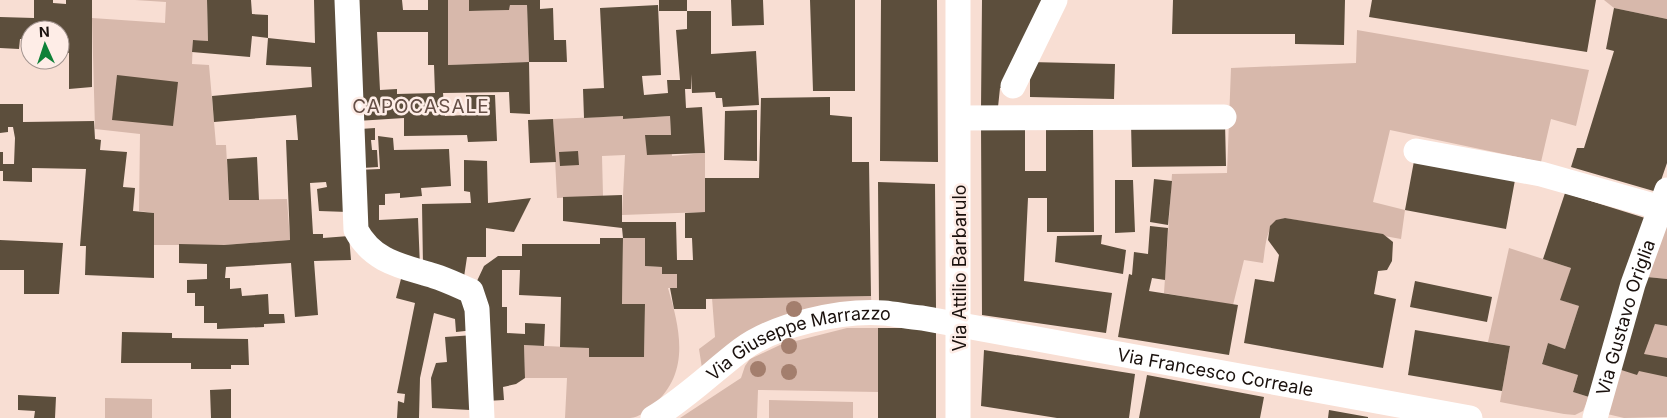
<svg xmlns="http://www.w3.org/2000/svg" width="1667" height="418" viewBox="0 0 1667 418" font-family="Inter,sans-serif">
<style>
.green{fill:#d7b8ab}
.building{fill:#5c4e3c;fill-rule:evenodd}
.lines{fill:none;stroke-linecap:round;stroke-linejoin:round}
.minor{stroke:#fff;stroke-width:25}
.tree{fill:#a37e6d}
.labels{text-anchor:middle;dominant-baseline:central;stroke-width:5;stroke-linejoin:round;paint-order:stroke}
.street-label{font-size:18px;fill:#1a110d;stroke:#feede7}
.neighbourhood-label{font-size:19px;letter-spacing:1px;fill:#665047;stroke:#feede7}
</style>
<rect width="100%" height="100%" fill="#f8ded3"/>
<path class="green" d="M135 0H207L208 41 193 40 192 64 209 65 216 145H226L229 200 287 199 290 240 224 245H154V213L139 211 140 134 95 129 92 18 165 23 166 2Z
M448 0H469L470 11 509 10 510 5H527L529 62 448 65Z
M1604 0H1667V19L1614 8Z
M1357 30 1589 70 1576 126 1551 119 1541 162 1390 130 1373 202 1405 210 1401 239 1285 218C1265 223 1266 245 1263 263L1244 260 1233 305 1164 293 1172 174 1227 173 1231 68 1356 63Z
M623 116V119L670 116 672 156 705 153V212L622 215 625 155 602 156 603 196 557 198 553 119Z
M1667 212V279L1647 277Z
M623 238H645V266L662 267V274H677V288H668C680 329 691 373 653 405 646 411 640 417 630 418 609 418 586 418 565 418L567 378H525L524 345 589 348V357H644L645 305 622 304Z
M1509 248 1571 268 1561 300 1579 306 1565 349 1548 343 1542 363 1578 375 1573 392 1589 397 1583 411 1575 415 1564 414 1500 402 1510 346 1488 342Z
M871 296 872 313 808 322 704 381 699 349 715 337 712 298Z
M1655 324 1667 326V417L1624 418 1603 413 1622 333 1648 341Z
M847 328H878V392L758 390 757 418H680L741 378 745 366 750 359 780 345Z
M105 398 152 399V418H105Z
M769 400 853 402V418H769Z"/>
<path class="building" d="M34 0H53V3L66 4V0H92V87L69 89V53L60 51V30H30V39H20L19 49 0 48V17L34 18Z
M207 0H251L252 14 268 15V38L252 36 250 57 192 52 193 40 208 41Z
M314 0H339L348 212 319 211 317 189 327 187 326 182 310 183 313 234H323V238L349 236 351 260 314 261 318 315 295 317 291 263 226 267 225 278H230V289L241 288 242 296 268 294 269 314H284L285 323 264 324V327L217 329V323H204V306H195V293H187V280L207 279V264L179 263V244L224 245 290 240 286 140H298L296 115 214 122 212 96 312 87 311 67 266 65 268 38 315 43Z
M353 0H402L403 10H428V0H448V65L529 62 527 5H510L509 10 469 11V0H540V9L553 8 554 40H566L567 62H529L530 114 510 113 509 92 443 93 445 116 466 115V95H495L497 141 468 142 467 135 404 136V118L357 121ZM377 32H428V65H434L435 93 397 94V89L380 90Z
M659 0H687V11H711V54L756 51 759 105 723 107 722 98H716L715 92 692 93 691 74V89H685L686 108 702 107 705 153 647 155 645 135H671L670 116 623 119V116L584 118 583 89 604 88 600 8 658 5 661 75 642 76 644 95 668 93 667 80H680L676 30 687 29V11H659Z
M731 0H763L764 25 732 26Z
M810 0H855V91H813Z
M881 0H937L938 162 880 161Z
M982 0H1044L1008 87 1000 88 998 107 981 108Z
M1173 0H1345L1344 45 1295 44V34H1172Z
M1372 0H1596L1587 52 1369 17Z
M1614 8 1667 19V163L1657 192 1571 167 1577 148H1584L1614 51 1606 49Z
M1030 62 1115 64 1114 99 1030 97Z
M117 75 178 82 173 126 112 120Z
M830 97V115L852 117V162H869L871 296 706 299V309H674L670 288H677V274H662V267L645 266V238H623L622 228 563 221V197L622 195V222H676L677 260H693L692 238H685V213L705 212V178H759L761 98Z
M0 104H23V122L94 121 95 139 101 140 100 150 127 152 123 187 135 188 133 211 154 213V278L85 275 86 246H80L86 169 32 168V182L3 181V171H0V152H3V164H14L15 138 13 127H8V132L0 133Z
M757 110V161L724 160 725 111Z
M553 119 556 162 530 163 528 120Z
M1225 122 1226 166 1132 167 1131 123Z
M1046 124H1093L1094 232H1047V198H1028L1024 281 1112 293 1106 333 982 315 981 125H1025V171H1046Z
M375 128V140H371L372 150H377L378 167 362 168 360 129Z
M378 136 393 138 394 150 449 149 451 186 421 188 422 196 400 198V193L385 194V205H379V220L418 218 420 267 367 240 357 170 380 169Z
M578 151 579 165 560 166 559 152Z
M257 157 259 200H229L227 159Z
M464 160 487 161 488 203 531 198 514 232 486 228V257H467L464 277 423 266 422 204 471 203 470 192 464 191Z
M1414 161 1515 180 1506 229 1405 210Z
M1154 179 1172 181 1168 225 1150 222Z
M1115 180H1133L1135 232 1115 233Z
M878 182 935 184 936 308 879 304Z
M1565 193 1645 218 1589 397 1573 392 1578 375 1542 364 1548 343 1565 349 1579 306 1560 300 1571 268 1543 259Z
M1285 218 1383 234 1393 242 1392 261 1387 270 1378 271 1374 294 1396 299 1383 368 1244 343 1255 279 1274 282 1279 255 1268 240 1270 226 1276 220Z
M1150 226 1168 228 1165 280 1152 278 1149 291 1238 305 1229 355 1118 337 1129 274 1132 275 1134 252 1148 254Z
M1102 235 1101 244 1126 250 1123 274 1055 262 1057 236Z
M600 238H623L622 304H645L644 357H589V348L560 347 561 297 519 295 520 270H502V307H507V333L525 334V323L545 324 544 346 524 345 525 378 516 384 503 387 504 400 486 401 477 281 484 266 498 256H522V244H600Z
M0 240 63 243 59 294H24V270H0Z
M402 275 458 296 472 312 474 330 456 332 455 319 434 313 420 378 419 418H397L398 401 404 403 405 394 397 393 415 303 396 298Z
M1647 277 1667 279V326L1655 324 1644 354 1667 358V377L1639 371 1637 375 1612 367Z
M1415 281 1492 297 1487 322 1410 307Z
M878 328H936V418H878Z
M1415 330 1510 346 1502 391 1408 375Z
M122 332 172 333V338L248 339 249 365H231V369H191V363H121Z
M474 335 470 410 432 408 431 378 436 363 447 362 445 337Z
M984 350 1135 374 1129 418H1057L981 406Z
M1147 375 1264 397 1260 418H1139Z
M231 389V418H211L210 390Z
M18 395 56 397 55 418H34L35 411 18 410Z
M1329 410 1368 417V418H1328Z"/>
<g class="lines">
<g class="minor">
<path d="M347 0 356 230C373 262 402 266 434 276 447 280 459 286 471 291L477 309 482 418"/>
<path d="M1013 86 1055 0"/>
<path d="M959 118 1224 117"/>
<path d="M1416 151 1541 174 1661 208"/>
<path id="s1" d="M653 418C685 399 711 373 741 350 776 324 841 310 884 313 896 314 909 317 922 318L1470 418"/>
<path d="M958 418V0"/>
<path id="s2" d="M1595 418 1633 284 1667 190"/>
</g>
</g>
<g class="tree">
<circle cx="794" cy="309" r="8"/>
<circle cx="789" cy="346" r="8"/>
<circle cx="758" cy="369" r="8"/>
<circle cx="789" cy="372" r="8"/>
</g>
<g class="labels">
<g class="street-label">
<text transform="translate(959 268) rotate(-90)">Via Attilio Barbarulo</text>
<text stroke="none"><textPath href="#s2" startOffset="105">Via Gustavo Origlia</textPath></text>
<text stroke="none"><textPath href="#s1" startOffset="169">Via Giuseppe Marrazzo</textPath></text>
<text stroke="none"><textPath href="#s1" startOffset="598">Via Francesco Correale</textPath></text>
</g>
<g class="neighbourhood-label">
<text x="421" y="106">CAPOCASALE</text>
</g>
</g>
<g transform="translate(45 45) rotate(357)"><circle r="24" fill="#feede7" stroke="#a39590"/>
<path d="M0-4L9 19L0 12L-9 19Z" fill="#0e8138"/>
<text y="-8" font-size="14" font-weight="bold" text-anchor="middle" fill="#1a110d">N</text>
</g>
</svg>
